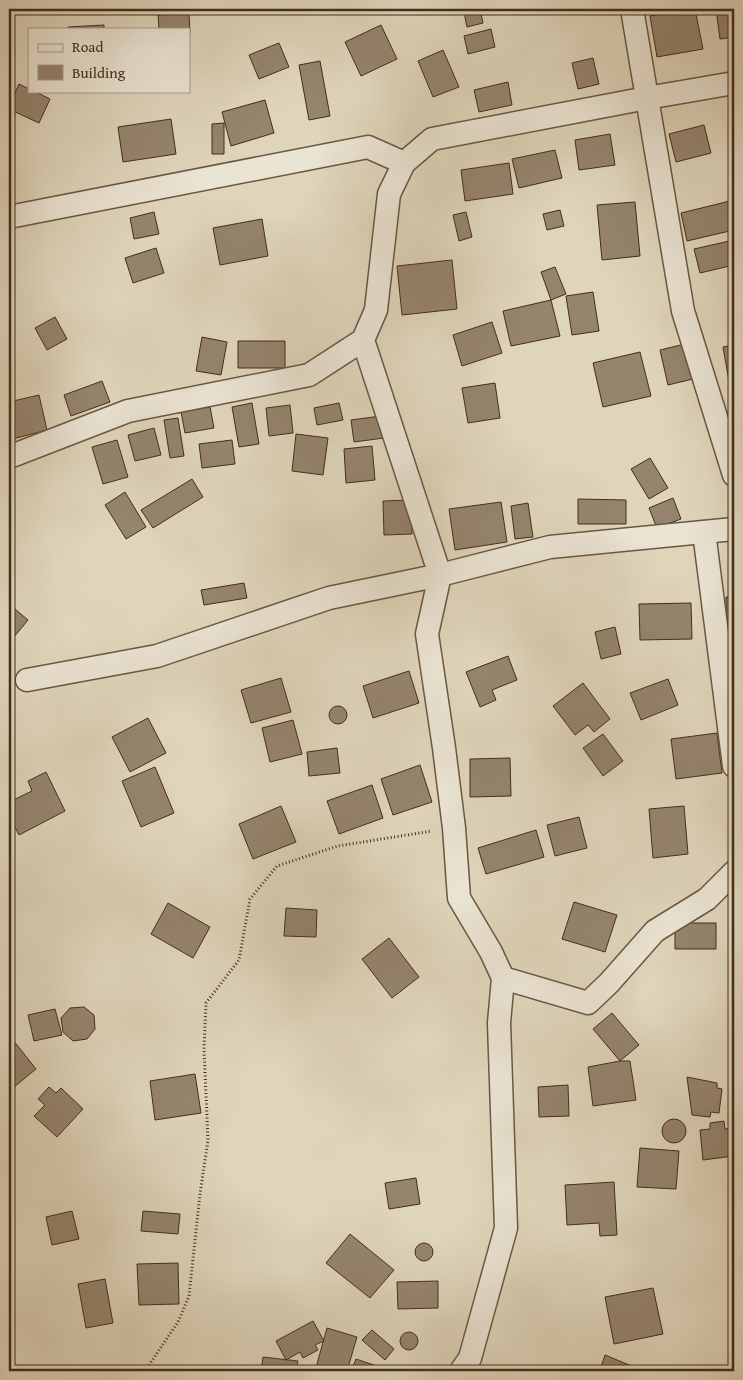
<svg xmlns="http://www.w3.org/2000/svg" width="743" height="1380" viewBox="0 0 743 1380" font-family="'Gentium Book Plus',serif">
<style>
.building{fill:#95846e;stroke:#442d1a}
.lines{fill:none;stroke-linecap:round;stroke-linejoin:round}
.minor-casing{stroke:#6b5742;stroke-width:25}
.path{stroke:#442d1a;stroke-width:3;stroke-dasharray:1 2.5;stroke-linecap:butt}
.minor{stroke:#eae4d3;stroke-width:22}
</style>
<rect width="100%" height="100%" fill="#dfd5bb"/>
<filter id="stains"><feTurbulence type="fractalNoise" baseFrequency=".004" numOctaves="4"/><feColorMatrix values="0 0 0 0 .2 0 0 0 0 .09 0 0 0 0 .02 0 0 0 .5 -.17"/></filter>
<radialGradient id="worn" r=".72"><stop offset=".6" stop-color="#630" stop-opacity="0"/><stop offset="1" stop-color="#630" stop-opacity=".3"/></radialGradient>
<path class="building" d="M478 9H480L483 23 467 27 464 12Z
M687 9H695L703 49 657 57 650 16Z
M716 9H734V37L720 39Z
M189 13 190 33H189V29H159L158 15Z
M104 25V29H68V27Z
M381 25 397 59 361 76 345 42Z
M491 29 495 47 468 54 464 36Z
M279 43 289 67 259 79 249 55Z
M443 50 459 87 433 97 418 61Z
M593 58 599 84 578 89 572 63Z
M320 61 330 116 309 120 299 65Z
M508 82 512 105 479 112 474 90Z
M19 84 29 89V91H34L50 99 39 123 9 109V106Z
M265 100 274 133 231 146 222 112Z
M171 119 176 154 123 162 118 127Z
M224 123V154H212V124Z
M704 125 711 153 676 162 669 134Z
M610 134 615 165 579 170 575 140Z
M555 150 562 178 519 188 512 159Z
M509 163 513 194 465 201 461 170Z
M730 201 734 217V230L687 241 681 213Z
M635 202 640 256 602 260 597 205Z
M560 210 564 226 547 230 543 214Z
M154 212 159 234 134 239 130 218Z
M466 212 472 237 459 241 453 215Z
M262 219 268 256 220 265 213 228Z
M734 240V265L700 273 694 249Z
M156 248 164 273 133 283 125 258Z
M452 260 457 309 402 315 397 266Z
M555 267 566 294 551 300 541 272Z
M593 292 599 331 572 335 566 296Z
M551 300 560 336 511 346 503 311Z
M55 317 67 339 47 350 35 328Z
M492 322 502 353 462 366 453 335Z
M202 337 227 342 221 375 196 371Z
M238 341H285V368H238Z
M685 344 693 379 668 385 660 350Z
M734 345V386L730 387 723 347Z
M9 352 14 384 9 385Z
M640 352 651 396 603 407 593 363Z
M102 381 110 402 71 416 64 395Z
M495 383 500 418 468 423 462 388Z
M39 395 47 430 9 440V402Z
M252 403 259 444 239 447 232 407Z
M339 403 343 420 317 425 314 408Z
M290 405 293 433 269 436 266 408Z
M210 407 214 428 185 433 181 412Z
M381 416 384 438 354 442 351 420Z
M178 418 184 456 170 458 164 420Z
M154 428 161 455 135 461 128 435Z
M296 434 328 438 323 475 292 471Z
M117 440 128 477 103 484 92 447Z
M232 440 235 464 202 468 199 444Z
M372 446 375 480 346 483 344 449Z
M650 458 668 488 649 499 631 469Z
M192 479 203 497 153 528 141 510Z
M125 492 146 527 126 539 105 505Z
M673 498 681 519 657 528 649 508Z
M578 499 626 500V524H578Z
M411 500 412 534 384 535 383 501Z
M501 502 507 542 455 550 449 509Z
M528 503 533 537 515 539 511 506Z
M244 583 247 598 204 605 201 590Z
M726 597H734V645H726Z
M691 603 692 639 640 640 639 604Z
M9 604 28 620 9 643Z
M615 627 621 654 601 659 595 632Z
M508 656 517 680 492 690 496 700 480 707 466 672Z
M409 671 419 703 373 718 363 686Z
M281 678 291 712 251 723 241 690Z
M668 679 678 705 641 720 630 693Z
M583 683 610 719 594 732 588 725 575 735 553 706Z
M329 715a9 9 0 1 1 18 0a9 9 0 1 1-18 0Z
M148 718 166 753 130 772 112 737Z
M293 720 302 754 270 762 262 728Z
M717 733 722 773 676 779 671 739Z
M603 734 623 761 603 776 583 748Z
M337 748 340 773 309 776 307 752Z
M510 758 511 796 470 797V759Z
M420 765 432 802 393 815 381 779Z
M155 767 174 813 141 827 122 781Z
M46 772 65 811 19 835 9 815V802L32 791 28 781Z
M372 785 383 818 339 834 327 801Z
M281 806 296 842 253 859 239 824Z
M684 806 688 854 653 858 649 809Z
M579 817 587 848 555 856 547 825Z
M536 830 544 857 486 874 478 848Z
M574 902 617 915 605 952 562 939Z
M168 903 210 927 193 958 151 934Z
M286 908 317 910 316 937 284 936Z
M675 923H716V949H675Z
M389 938 419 977 392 998 362 959Z
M84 1007 94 1015 95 1029 87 1039 73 1041 63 1032 61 1018 70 1008Z
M55 1009 62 1035 34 1041 28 1015Z
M612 1013 639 1045 620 1061 593 1029Z
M13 1040 36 1069 14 1087 9 1080V1044Z
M620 1061H630L636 1100 593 1106 588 1067Z
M195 1074 201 1113 155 1120 150 1081Z
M687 1077 717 1083V1088L722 1089 719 1113 711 1112 710 1117 692 1115Z
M568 1085 569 1116 539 1117 538 1087Z
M49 1087 56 1093 61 1088 83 1109 57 1137 34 1116 45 1105 38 1099Z
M662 1131a12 12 0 1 1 24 0a12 12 0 1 1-24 0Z
M724 1121 725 1129 734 1128V1156L703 1160 700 1130 710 1129V1123Z
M640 1148 679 1151 676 1189 637 1187Z
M416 1178 420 1204 389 1209 385 1183Z
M614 1182 617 1235 600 1236 599 1223 567 1225 565 1185Z
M72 1211 79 1239 52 1245 46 1217Z
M143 1211 180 1214 178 1234 141 1231Z
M350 1234 394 1270 370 1298 326 1263Z
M415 1252a9 9 0 1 1 18 0a9 9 0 1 1-18 0Z
M178 1263 179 1304 139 1305 137 1264Z
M105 1279 113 1323 86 1328 78 1284Z
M438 1281V1308L398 1309 397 1282Z
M653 1288 663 1334 614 1344 605 1297Z
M313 1321 324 1341 315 1345 318 1350 303 1358 300 1352 286 1360 276 1341Z
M327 1328 357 1337 347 1371H315Z
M372 1330 394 1349 385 1360 362 1340Z
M400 1341a9 9 0 1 1 18 0a9 9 0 1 1-18 0Z
M605 1355 639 1369 638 1371H603L600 1370Z
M263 1357 298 1361 296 1371H261Z
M356 1359 386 1369V1371H351Z"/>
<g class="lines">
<defs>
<path id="minor" d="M632 9 683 311 734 475
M9 217 368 147 404 163
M363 340 440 575 427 634 444 748 454 828 459 898 491 952 503 978 499 1023 506 1228 470 1358 461 1371
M9 457 128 411 309 375 363 340 376 310 389 194 404 163 432 139 647 98 734 83
M704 532 734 766
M27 680 157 656 329 598 440 575 550 547 734 529
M503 978 588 1003 609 983 655 931 707 899 734 872"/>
</defs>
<use href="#minor" class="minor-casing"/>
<path class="path" d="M145 1371 178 1322 189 1296 200 1194 208 1140 204 1049 206 1003 239 960 250 899 277 866 338 846 432 831"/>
<use href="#minor" class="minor"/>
</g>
<rect width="743" height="1380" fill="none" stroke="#dfd5bb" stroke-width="30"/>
<rect x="10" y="10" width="723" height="1360" fill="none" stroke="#442d1a" stroke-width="2.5"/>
<rect x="15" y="15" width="713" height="1350" fill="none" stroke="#442d1a"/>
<rect x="28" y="28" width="162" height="65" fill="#eae4d3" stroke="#a89b89"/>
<rect x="38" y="44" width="25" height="8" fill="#eae4d3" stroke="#a89b89"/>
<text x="72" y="52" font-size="15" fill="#442d1a">Road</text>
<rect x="38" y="65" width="25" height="15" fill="#95846e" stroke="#a89b89"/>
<text x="72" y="78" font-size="15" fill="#442d1a">Building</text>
<rect width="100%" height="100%" filter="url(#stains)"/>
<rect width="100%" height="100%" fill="url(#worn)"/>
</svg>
